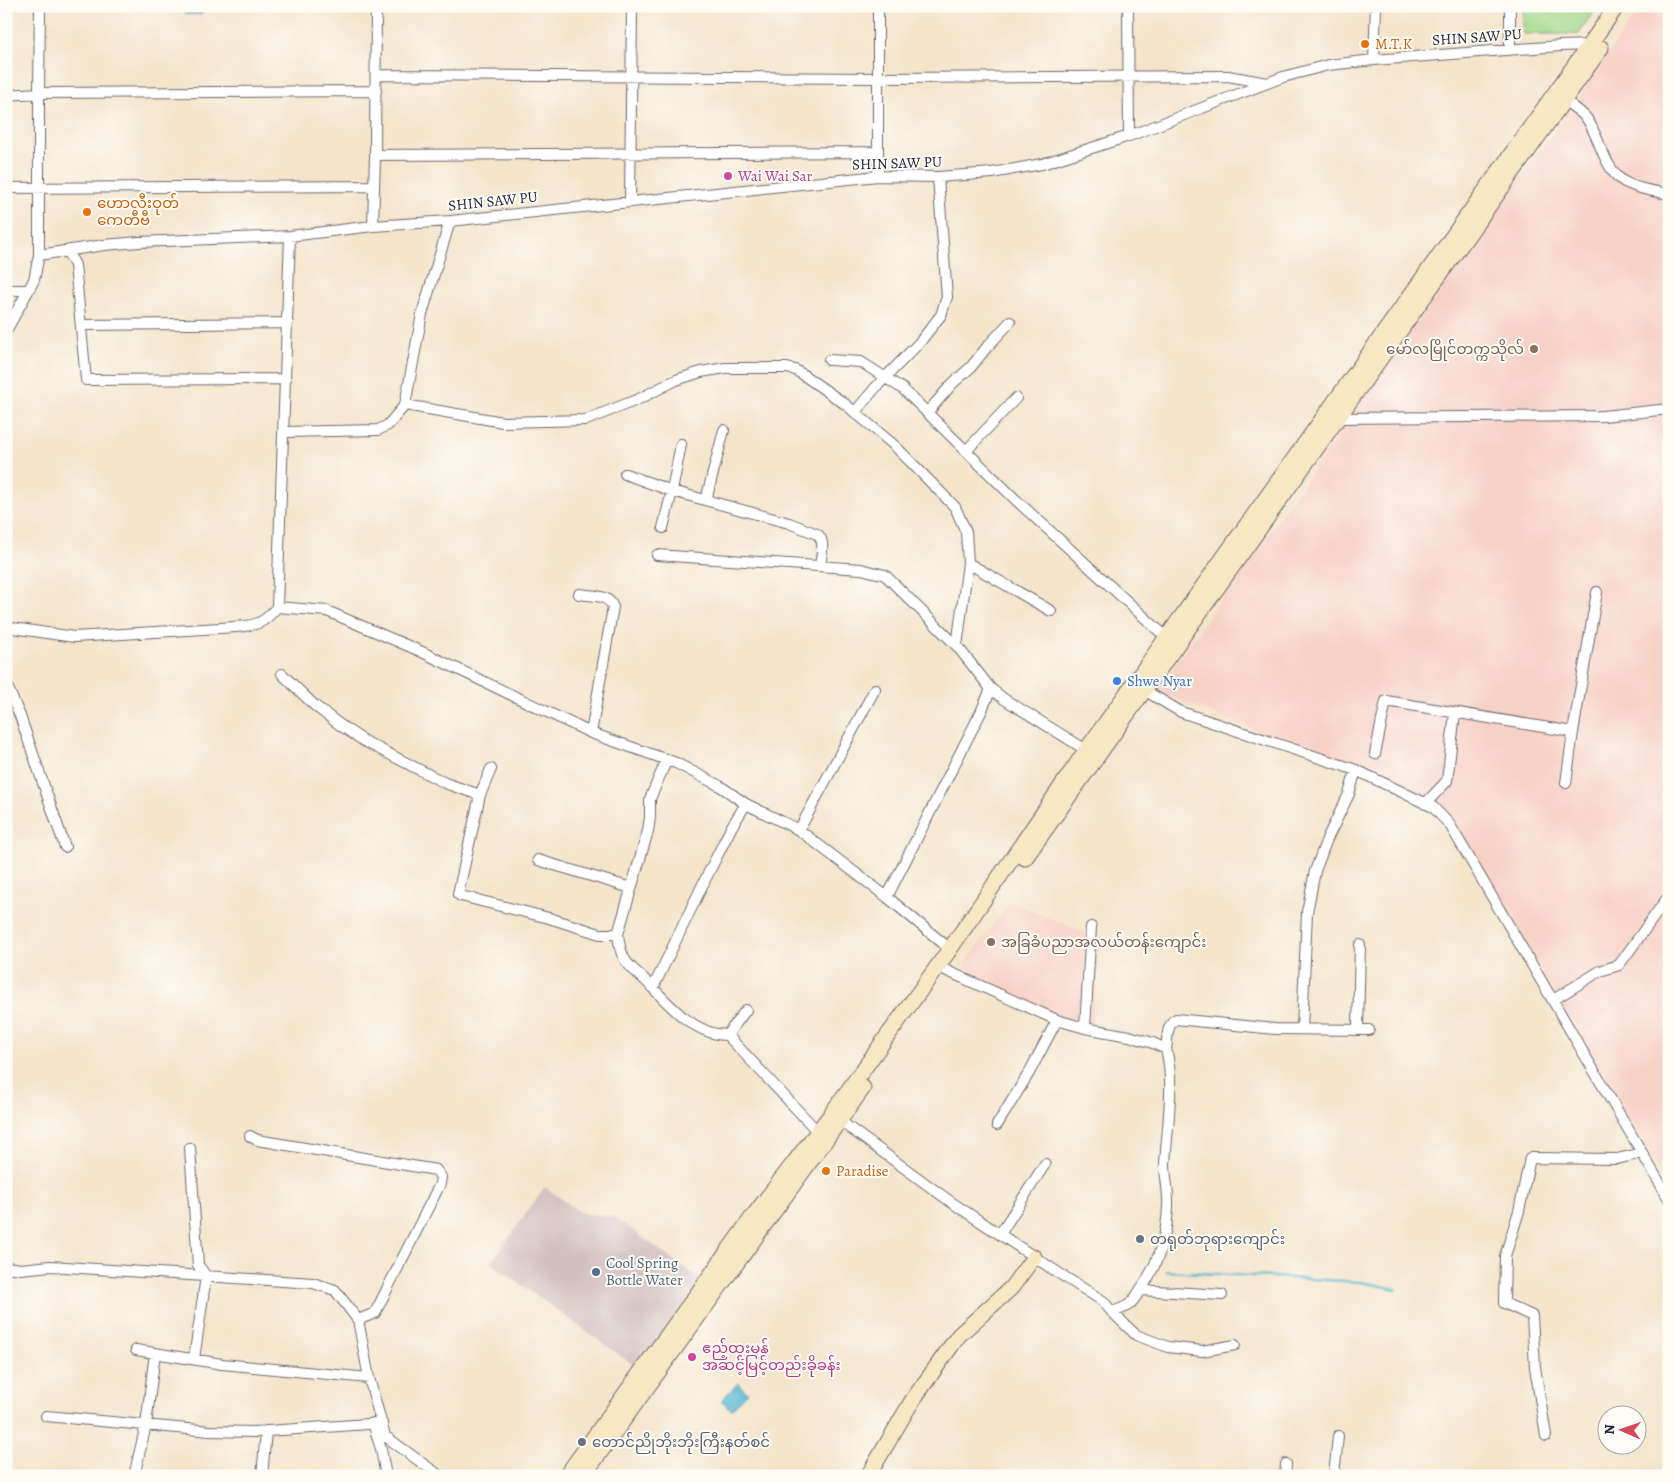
<svg xmlns="http://www.w3.org/2000/svg" width="1675" height="1482" viewBox="0 0 1675 1482" font-family="Alegreya,'Noto Sans Myanmar',serif">
<style>
.built{fill:#f7d1c6}
.industrial{fill:#d2bfbf}
.green{fill:#a0d789;stroke:#617c62}
.water{fill:#4fb2ce;stroke:#386a84}
.lines{fill:none;stroke-linecap:round;stroke-linejoin:round}
.stream{stroke:#4fb2ce;stroke-width:2.5}
.street-casing{stroke:#6c666d;stroke-width:12}
.secondary-casing{stroke:#6c666d;stroke-width:17}
.street{stroke:#fff;stroke-width:10}
.secondary{stroke:#f7e8c3;stroke-width:15}
.food-dot{fill:#e8710a;stroke:#fdfcf7;stroke-width:2}
.hotel-dot{fill:#d1479c;stroke:#fdfcf7;stroke-width:2}
.education-dot{fill:#8d6e63;stroke:#fdfcf7;stroke-width:2}
.shop-dot{fill:#3f7fe0;stroke:#fdfcf7;stroke-width:2}
.worship-dot{fill:#6b7280;stroke:#fdfcf7;stroke-width:2}
.service-dot{fill:#5c6f8a;stroke:#fdfcf7;stroke-width:2}
.labels{text-anchor:middle;dominant-baseline:central;stroke-width:4;stroke-linejoin:round;paint-order:stroke}
.street-label{font-size:15px;fill:#22223b;stroke:#fdfcf7}
.food-label{font-size:15px;fill:#c56008;stroke:#fdfcf7;text-anchor:start}
.hotel-label{font-size:15px;fill:#b23c85;stroke:#fdfcf7;text-anchor:start}
.education-label{font-size:15px;fill:#785e54;stroke:#fdfcf7;text-anchor:end}
.shop-label{font-size:15px;fill:#366cbe;stroke:#fdfcf7;text-anchor:start}
.worship-label{font-size:15px;fill:#5b616d;stroke:#fdfcf7;text-anchor:start}
.service-label{font-size:15px;fill:#4e5e75;stroke:#fdfcf7;text-anchor:start}
</style>
<rect width="100%" height="100%" fill="#fdfcf7"/>
<filter id="ink" filterUnits="userSpaceOnUse"><feTurbulence type="fractalNoise" baseFrequency=".02" numOctaves="2"/><feDisplacementMap in="SourceGraphic" scale="10" xChannelSelector="R" yChannelSelector="G"/><feConvolveMatrix kernelMatrix="1 2 1 2 8 2 1 2 1" color-interpolation-filters="sRGB"/></filter>
<filter id="wash" filterUnits="userSpaceOnUse"><feTurbulence type="fractalNoise" baseFrequency=".0096" numOctaves="4" result="noise"/><feDisplacementMap in="SourceGraphic" scale="20" xChannelSelector="R" yChannelSelector="G"/><feGaussianBlur stdDeviation="1.12" result="paint"/><feColorMatrix in="noise" values="0 0 0 0 0 0 0 0 0 0 0 0 0 0 0 0 0 1.4 0 .05"/><feComposite in="paint" operator="in"/></filter>
<g filter="url(#wash)">
<rect width="100%" height="100%" fill="#f4e4ca"/>
<path class="built" d="M1642 6H1669V1186L1441 804 1156 691Z
M1010 902 1100 939 1092 1024 1058 1015 1007 995 963 966Z"/>
<path class="industrial" d="M545 1187 581 1213 614 1217 702 1280 639 1369 491 1263Z"/>
<path class="green" d="M1523 6H1598L1579 34H1523Z"/>
<path class="water" d="M182 6H202V14H185L182 11Z
M738 1383 748 1393 731 1410 721 1400Z"/>
<g class="lines">
<path class="stream" d="M1166 1271 1361 1282 1396 1289"/>
</g>
</g>
<g filter="url(#ink)">
<g class="lines">
<defs>
<path id="street" d="M1128 6 1129 136
M1510 50V6
M1374 60 1376 6
M376 75 878 78 1228 76 1267 83
M6 95 39 93 376 91
M1560 98C1569 104 1580 110 1587 119 1598 135 1604 164 1618 177 1627 187 1656 192 1669 194
M375 155 878 152
M878 176V6
M6 188 374 186
M630 202 632 6
M373 226 375 155 376 6
M67 251 75 265 86 380 286 379
M39 255 104 245 139 242 290 236 373 226 450 221 878 176 938 177 992 173 1042 164 1129 136 1283 77 1328 65 1374 60 1560 46 1591 45
M6 290H28
M81 325 288 323
M6 331 34 280 39 255V93L40 6
M829 360 861 362 903 389 1016 500 1167 638
M405 405 503 422 586 420 639 399 676 380 701 372 725 368H787L795 370 802 374 845 404 895 446 955 507 966 532 968 563 957 646
M855 412 876 387 920 342 941 315 947 297 938 177
M927 413 952 384 971 367 987 347 1010 322
M1333 418 1603 416 1669 409
M284 432 378 430 388 425 405 405 422 314 450 221
M966 451 1016 398
M625 474 672 491 789 523 817 534C826 541 821 555 820 566
M706 500 724 430
M663 528 672 491 681 444
M657 555 861 569 885 575 957 646 991 689 1004 699 1091 753
M968 563 1051 611
M579 594C592 596 608 594 613 607L591 733
M277 607 327 611 420 651 591 733 676 763 720 786 746 804 799 830 887 897 950 949
M6 627 74 637 236 627C257 625 263 624 277 607L290 236
M282 674 314 705 340 725 364 741 445 783 480 795
M6 684 20 716 65 847
M1139 687 1181 712 1356 770 1433 807 1450 825 1669 1199
M1375 754 1386 701 1573 732
M667 759 650 799V817L648 831 618 934C619 944 620 952 625 960 630 968 639 974 645 980 667 1002 693 1035 727 1035L746 1010
M491 769 480 795 458 894 461 896 549 918 600 934H618
M1566 783 1573 732 1597 592
M1425 804 1447 781 1455 713
M799 830 875 689
M538 860 631 888
M887 897 981 712 991 689
M653 988 703 884 732 826 746 804
M1553 1000 1600 971 1619 965 1666 900 1669 898
M1085 1028 1091 927
M1302 1029 1307 912 1315 871 1327 839 1349 794 1356 770
M1358 1030 1360 945
M727 1035 818 1132
M1166 1049C1168 1039 1166 1024 1176 1019L1275 1029 1369 1030
M835 1119 840 1121 951 1202 1060 1274 1103 1301 1112 1312C1118 1310 1125 1308 1130 1304 1132 1302 1135 1298 1137 1295 1156 1269 1167 1238 1168 1206 1169 1192 1165 1178 1165 1164 1167 1129 1175 1082 1166 1049L1153 1043 1129 1036 1085 1028 1057 1020 945 970
M997 1125 1029 1073 1057 1020
M250 1136 257 1140 436 1170 441 1177 440 1184 375 1313 358 1320
M190 1148 198 1265 206 1276 194 1359
M1000 1234 1045 1164
M6 1267 21 1269 50 1266 313 1283 335 1290 358 1320 369 1378 385 1436 440 1476
M1140 1290 1222 1295
M1112 1312 1136 1335 1168 1347 1202 1351 1235 1345
M136 1350 222 1364 369 1378
M46 1416 210 1431 254 1432 382 1423
M373 1423 381 1449 386 1476
M1546 1436 1535 1367 1532 1316 1504 1303 1505 1256 1519 1211 1530 1158 1617 1159 1642 1153
M134 1476 146 1425 155 1353
M262 1476 266 1431
M1285 1476 1286 1464
M1334 1476 1338 1436"/>
<path id="secondary" d="M1025 858 1601 48
M566 1476 754 1215 829 1117 950 949 1087 749 1617 6
M583 1476 863 1088
M868 1476 912 1401 959 1335 1011 1288 1034 1257"/>
</defs>
<use href="#street" class="street-casing"/>
<use href="#secondary" class="secondary-casing"/>
<use href="#street" class="street"/>
<use href="#secondary" class="secondary"/>
</g>
</g>
<g class="food-dot">
<circle cx="1365" cy="44" r="5"/>
<circle cx="87" cy="212" r="5"/>
<circle cx="826" cy="1171" r="5"/>
</g>
<g class="hotel-dot">
<circle cx="728" cy="176" r="5"/>
<circle cx="692" cy="1357" r="5"/>
</g>
<g class="education-dot">
<circle cx="1534" cy="349" r="5"/>
<circle cx="991" cy="942" r="5"/>
</g>
<circle class="shop-dot" cx="1117" cy="681" r="5"/>
<g class="worship-dot">
<circle cx="1140" cy="1239" r="5"/>
<circle cx="582" cy="1442" r="5"/>
</g>
<circle class="service-dot" cx="596" cy="1272" r="5"/>
<g class="labels">
<g class="street-label">
<text transform="translate(1477 37) rotate(-4)">SHIN SAW PU</text>
<text transform="translate(897 163) rotate(-2)">SHIN SAW PU</text>
<text transform="translate(493 201) rotate(-6)">SHIN SAW PU</text>
</g>
<g class="food-label">
<text x="1375" y="44">M.T.K</text>
<text x="97" y="203">ဟောလီးဝုတ်<tspan x="97" dy="17">ကေတီဗီ</tspan></text>
<text x="836" y="1171">Paradise</text>
</g>
<g class="hotel-label">
<text x="738" y="176">Wai Wai Sar</text>
<text x="702" y="1348">ဧည့်ထူးမွန်<tspan x="702" dy="17">အဆင့်မြင့်တည်းခိုခန်း</tspan></text>
</g>
<g class="education-label">
<text x="1524" y="349">မော်လမြိုင်တက္ကသိုလ်</text>
<text x="1001" y="942" text-anchor="start">အခြခံပညာအလယ်တန်းကျောင်း</text>
</g>
<g class="shop-label">
<text x="1127" y="681">Shwe Nyar</text>
</g>
<g class="worship-label">
<text x="1150" y="1239">တရုတ်ဘုရားကျောင်း</text>
<text x="592" y="1442">တောင်ညိုဘိုးဘိုးကြီးနတ်စင်</text>
</g>
<g class="service-label">
<text x="606" y="1263">Cool Spring<tspan x="606" dy="17">Bottle Water</tspan></text>
</g>
</g>
<rect width="1675" height="1482" fill="none" stroke="#fdfcf7" stroke-width="25"/>
<g transform="translate(1622 1430) rotate(272)"><circle r="24" fill="#fdfcf7" stroke="#a5a5ac"/>
<path d="M0-4L9 19L0 12L-9 19Z" fill="#d1495b"/>
<text y="-8" font-size="14" font-weight="bold" text-anchor="middle" fill="#22223b">N</text>
</g>
</svg>
